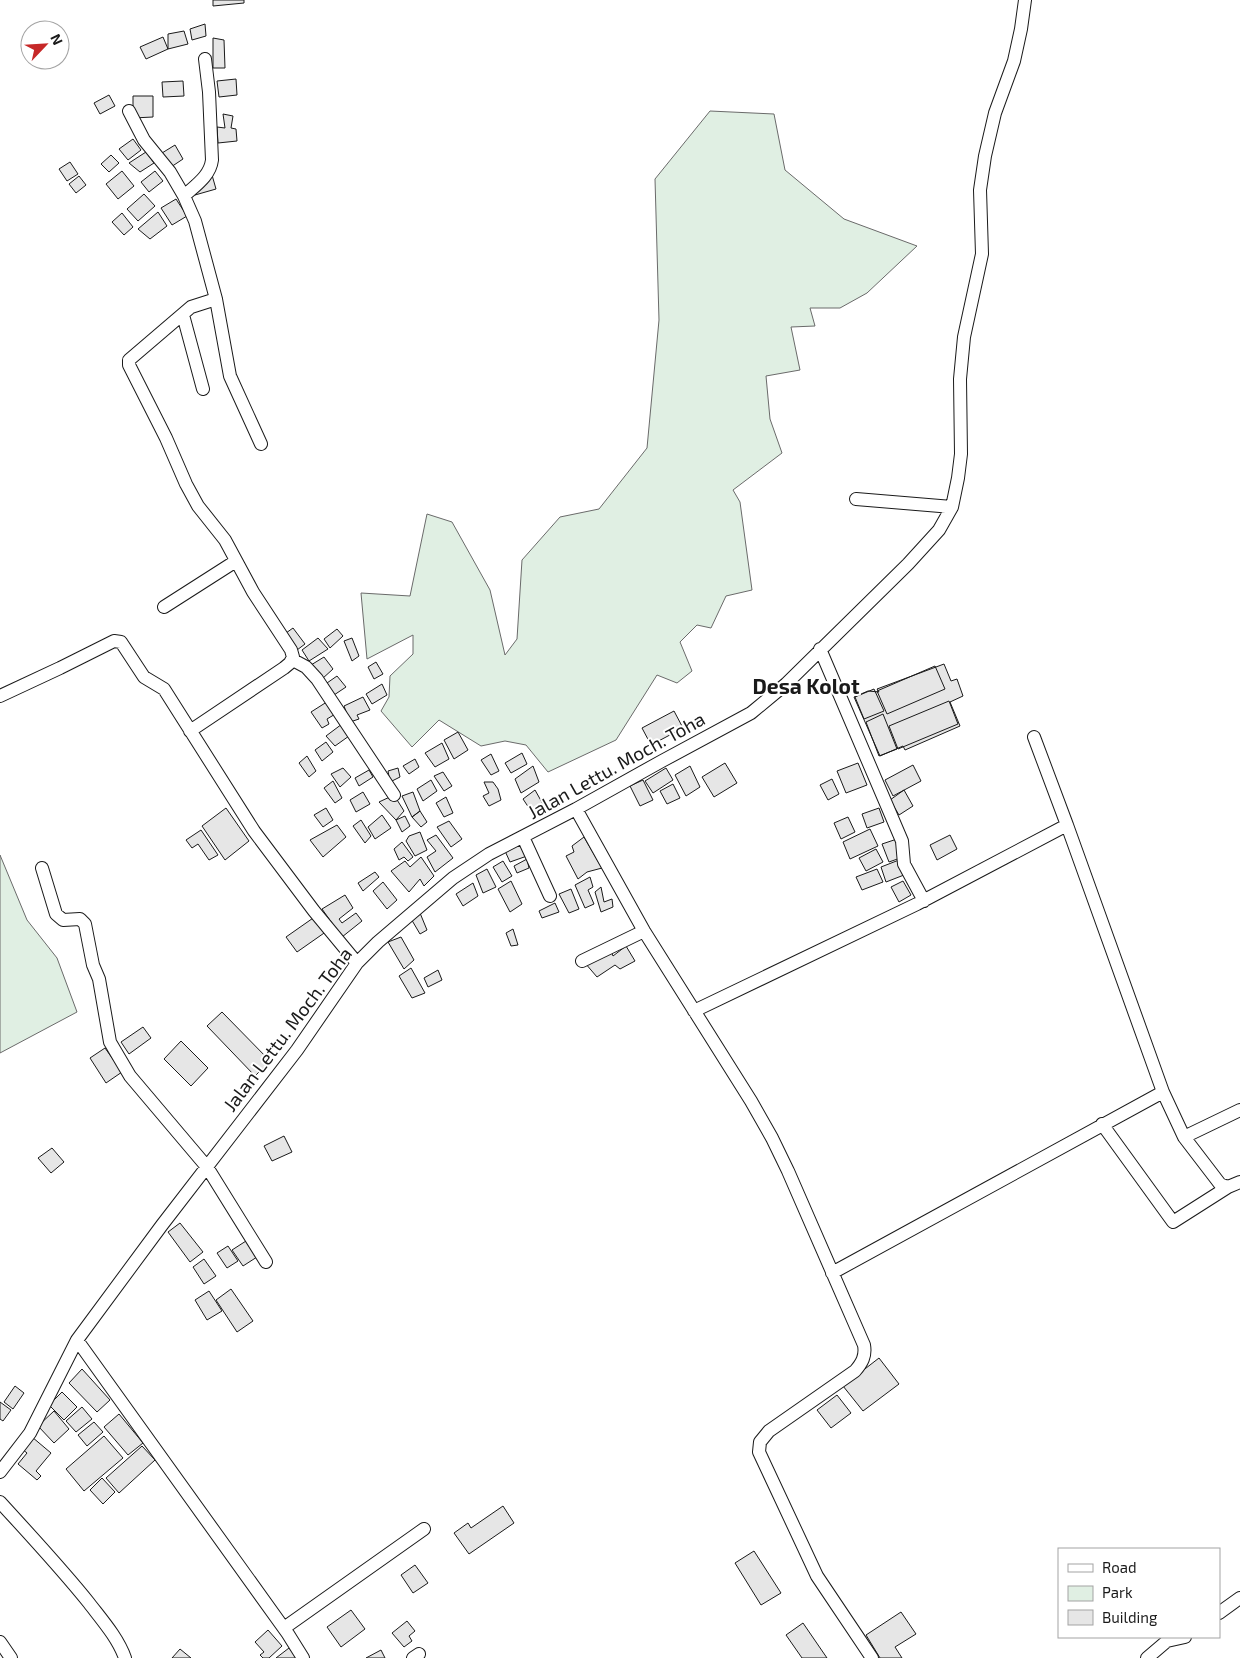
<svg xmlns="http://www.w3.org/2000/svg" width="1240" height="1658" viewBox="0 0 1240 1658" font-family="'Exo 2',sans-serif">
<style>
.green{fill:#e0efe3;stroke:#6a6a6a}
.building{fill:#e6e6e6;stroke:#1a1a1a}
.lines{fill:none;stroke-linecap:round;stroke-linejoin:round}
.street-casing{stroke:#1a1a1a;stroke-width:14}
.street{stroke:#fff;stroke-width:12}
.labels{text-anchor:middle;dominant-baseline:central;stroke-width:4;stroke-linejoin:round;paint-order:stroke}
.street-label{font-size:19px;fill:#1a1a1a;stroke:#fff}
.quarter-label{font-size:21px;font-weight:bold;fill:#1a1a1a;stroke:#fff}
</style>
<rect width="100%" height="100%" fill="#fff"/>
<path class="green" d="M710 111 774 114 785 170 844 219 917 246 867 293 840 308H810L815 326 791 327 800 370 766 376 770 419 782 453 733 490 740 502 752 590 726 596 711 628 697 625 680 642 692 671 677 683 657 675 616 740 548 772 526 745 505 741 481 746 439 720 412 747 381 711 389 697 390 676 413 654V635L367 659 361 593 410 596 427 514 452 522 490 590 505 655 517 639 522 560 560 517 599 509 647 448 659 320 655 179Z
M0 855 27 920 57 958 77 1012 0 1053Z"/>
<path class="building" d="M213 0H244V3L213 6Z
M205 24 206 36 192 40 190 29Z
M184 31 188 44 168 49V34Z
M163 37 168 49 146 59 140 47Z
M213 38 224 40 225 68H213Z
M236 79 237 95 219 97 217 81Z
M183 81 184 96 163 97 162 82Z
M109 95 115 106 100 114 94 103Z
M133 96H153V117L133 118Z
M223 114 233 116 231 128 236 129 237 141 218 143 217 127 225 128Z
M133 139 141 150 128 160 119 149Z
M175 145 183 159 171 167 162 153Z
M146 152 154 163 140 172 129 163Z
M111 155 119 163 109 172 101 164Z
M70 162 78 174 67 181 59 169Z
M122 171 134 186 118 199 106 184Z
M155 171 163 181 149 192 141 182Z
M212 175 216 189 195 195 191 181Z
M79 176 86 185 76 193 69 184Z
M144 194 155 206 138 221 127 209Z
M176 199 187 216 172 225 161 208Z
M158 212 167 226 150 239 138 229Z
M122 213 133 227 124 235 112 222Z
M293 628 305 644 297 650 286 633Z
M337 629 343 636 330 648 324 639Z
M318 638 328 649 309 661 302 650Z
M352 638 359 656 352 661 344 641Z
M324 657 333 669 322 679 311 665Z
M376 662 383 674 374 679 368 667Z
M944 664 951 681 957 679 963 696 950 702 960 726 905 750 903 746 880 756 854 697 868 691 879 692 877 689Z
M935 666 945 689 887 714 877 691Z
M337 676 346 687 334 695 327 683Z
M382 684 387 695 372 704 366 694Z
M874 689 884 711 864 719 855 697Z
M363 697 370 710 357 715 359 719 350 722 344 706Z
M333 698 342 710 327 719 329 724 322 728 311 712Z
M949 701 958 724 898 749 889 726Z
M674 711 683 728 651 745 642 728Z
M883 714 897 749 879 756 866 722Z
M342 724 349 736 335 746 326 736Z
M458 732 468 750 454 759 444 740Z
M326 742 333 752 322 761 315 750Z
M442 743 449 759 435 767 425 753Z
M522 753 527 764 511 773 505 763Z
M491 754 499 771 491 775 481 760Z
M307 756 316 771 309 777 299 763Z
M415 759 419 767 409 774 403 766Z
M725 763 737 783 714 797 702 777Z
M858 763 867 785 846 793 837 771Z
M913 765 921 781 893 796 885 780Z
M533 766 539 782 521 793 515 779Z
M690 766 700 787 686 796 675 775Z
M343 768 351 777 340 787 331 774Z
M398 768 400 777 390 782 388 771Z
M666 768 673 780 653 793 645 781Z
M369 770 373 777 359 786 355 778Z
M443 772 452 786 444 791 434 776Z
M832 779 839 794 828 800 820 785Z
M431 780 437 791 423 801 417 789Z
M643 780 653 800 640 806 630 786Z
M333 781 342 798 335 803 324 788Z
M484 782H493L498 789 501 800 489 806 483 796 489 793Z
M673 784 680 798 667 804 660 791Z
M535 790 544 806 533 814 523 799Z
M904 790 913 806 899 815 890 800Z
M363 792 370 804 356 812 350 800Z
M413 792 420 811 412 817 402 796Z
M394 795 404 811 396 820 379 802Z
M446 797 453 813 444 817 436 803Z
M226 808 249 841 225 860 202 826Z
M326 808 333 820 323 827 314 815Z
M879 808 884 822 867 828 862 814Z
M420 811 427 822 421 827 412 817Z
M382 815 391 828 375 839 368 827Z
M405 816 410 826 402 832 396 820Z
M848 817 855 832 841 839 834 823Z
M361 820 371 836 365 843 353 826Z
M449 821 462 839 451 847 437 827Z
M337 825 346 837 323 857 310 840Z
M870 829 878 846 850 859 843 842Z
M201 830 218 855 209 860 198 844 192 848 186 840Z
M420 832 427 850 415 856 406 841 409 836Z
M436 835 453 858 435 872 427 857 436 851 427 840Z
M950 835 957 849 937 860 930 845Z
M584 837 602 868 587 872 578 879 566 856 574 852 572 846Z
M897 839 903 857 889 862 882 844Z
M402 842 413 857 408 861 404 857 399 860 394 849Z
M522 842 527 856 510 862 505 851Z
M876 849 883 862 866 871 859 858Z
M421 857 434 876 424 886 420 879 409 892 391 871 405 861 410 867Z
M527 859 529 868 517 873 514 866Z
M899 860 904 875 886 882 881 867Z
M503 861 512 876 502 882 493 867Z
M487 869 496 887 483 893 476 875Z
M877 869 883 882 862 890 856 877Z
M375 872 379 877 363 891 358 883Z
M590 877 593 887 588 890 594 904 585 908 575 885Z
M511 881 522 904 510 912 498 889Z
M903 881 911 895 899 902 891 887Z
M383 882 397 900 387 909 373 891Z
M473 883 478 896 463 906 456 894Z
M601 887 604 902 612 899 613 907 601 912 595 892Z
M571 889 579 909 569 913 559 894Z
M345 895 353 908 339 919 342 923 356 913 362 921 342 937 322 909Z
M555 903 559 912 542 918 539 911Z
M420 913 427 930 420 934 410 917Z
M316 916 327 931 297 952 286 937Z
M513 929 518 945 511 946 506 933Z
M401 937 414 960 404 969 388 942Z
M626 946 635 961 620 969 615 965 597 977 585 963 611 951 613 956Z
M411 968 425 993 412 998 399 976Z
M438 970 442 980 428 987 424 978Z
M222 1012 270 1061 255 1076 207 1026Z
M143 1027 151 1038 129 1054 121 1042Z
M181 1041 208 1068 191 1086 164 1059Z
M105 1048 122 1072 106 1083 90 1058Z
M284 1136 292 1152 272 1161 264 1146Z
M52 1148 64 1162 51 1173 38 1158Z
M180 1223 203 1252 190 1262 168 1232Z
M246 1241 257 1257 243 1266 232 1250Z
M228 1246 238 1261 227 1268 217 1253Z
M204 1259 216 1276 204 1284 193 1267Z
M231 1289 253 1321 237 1332 216 1300Z
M209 1291 222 1311 207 1320 195 1300Z
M879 1358 899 1384 863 1411 843 1386Z
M82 1369 110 1400 97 1412 69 1383Z
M15 1386 24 1393 13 1409 4 1402Z
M62 1392 77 1407 64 1420 49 1405Z
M837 1395 851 1413 831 1428 817 1410Z
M0 1402 11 1410 3 1421 0 1419Z
M82 1407 92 1419 76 1432 66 1421Z
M54 1411 69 1429 54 1443 38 1426Z
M119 1414 143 1443 128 1455 104 1427Z
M94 1422 103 1432 87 1446 78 1435Z
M104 1436 123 1458 84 1491 66 1469Z
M32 1437 51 1453 36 1471 41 1476 37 1480 18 1464 27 1453 22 1449Z
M142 1446 155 1460 119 1493 106 1478Z
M102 1478 115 1492 103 1504 90 1490Z
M503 1506 514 1523 469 1554 454 1533 468 1523 471 1528Z
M754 1551 781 1593 761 1605 735 1563Z
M415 1565 428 1583 413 1593 401 1575Z
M351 1610 365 1629 341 1647 327 1627Z
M901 1612 916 1634 895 1647 902 1658H880L866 1635Z
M407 1621 415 1631 409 1636 412 1641 404 1647 392 1633Z
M803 1623 827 1658H802L786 1635Z
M268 1630 282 1646 269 1658H263L260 1655 264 1652 255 1642Z
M289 1648 297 1658H276Z
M180 1649 191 1658H172Z
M381 1650 385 1658H366Z"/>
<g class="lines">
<defs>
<path id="street" d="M129 111 144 140 170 172 184 196 195 221 216 299 230 376 261 444
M184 196C196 185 210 176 212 160L209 92 205 59
M183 315 203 389
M856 499 952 507
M164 607 236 561
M820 649 902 841 904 864 924 901
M293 660 306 667 317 679 394 795
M0 696 60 668 114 641 121 642 144 677 164 689 254 831 314 911 357 963
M190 731 284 668 290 663 293 657 291 650 253 592 225 540 198 506 186 484 166 438 129 365V360L191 307 216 299
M576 809 644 931 751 1101 772 1138 788 1171 864 1345C866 1356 862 1363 855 1371L769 1431 760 1442 759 1452 817 1576 872 1658
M1067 825 1163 1092
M523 837 550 896
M42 868 56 914 63 920 80 919 85 924 93 965 99 979 110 1042 130 1076 207 1167 266 1262
M582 961 644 931
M694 1011 917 904 1067 825 1034 737
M1102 1124 1173 1222 1228 1187
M1184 1137 1240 1110
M832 1273 1163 1092 1184 1137 1220 1184 1228 1187 1240 1182
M77 1340 288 1634 303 1658
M0 1472 30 1433 77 1340 162 1225 297 1050 357 963 378 942 453 878 489 854 576 809 662 761 751 713 786 684 908 564 939 530 952 507 958 478 961 454 960 379 964 337 982 254 980 190 985 156 995 113 1014 61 1021 29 1025 0
M0 1502C30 1535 61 1568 89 1603 102 1620 118 1638 125 1658
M1219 1613 1240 1598
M284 1628 424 1529
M0 1642 11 1658
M413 1658 419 1654
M1147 1658 1167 1641 1185 1637"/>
</defs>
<use href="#street" class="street-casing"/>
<use href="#street" class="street"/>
</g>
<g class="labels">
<g class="street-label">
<text transform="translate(616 765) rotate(-29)">Jalan Lettu. Moch. Toha</text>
<text transform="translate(287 1029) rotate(-53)">Jalan Lettu. Moch. Toha</text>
</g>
<g class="quarter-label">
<text x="806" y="685">Desa Kolot</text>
</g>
</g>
<rect x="1058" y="1548" width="162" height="90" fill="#ffffff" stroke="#a3a3a3"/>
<rect x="1068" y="1564" width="25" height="8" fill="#ffffff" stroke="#a3a3a3"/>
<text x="1102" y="1573" font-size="15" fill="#1a1a1a">Road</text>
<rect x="1068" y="1586" width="25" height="15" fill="#e0efe3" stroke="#a3a3a3"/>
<text x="1102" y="1598" font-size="15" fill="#1a1a1a">Park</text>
<rect x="1068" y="1610" width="25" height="15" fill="#e6e6e6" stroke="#a3a3a3"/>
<text x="1102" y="1623" font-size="15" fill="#1a1a1a">Building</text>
<g transform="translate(45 45) rotate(65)"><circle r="24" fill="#ffffff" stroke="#a3a3a3"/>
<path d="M0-4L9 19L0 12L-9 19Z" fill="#c62828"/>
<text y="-8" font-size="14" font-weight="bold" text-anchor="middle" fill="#1a1a1a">N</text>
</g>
</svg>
